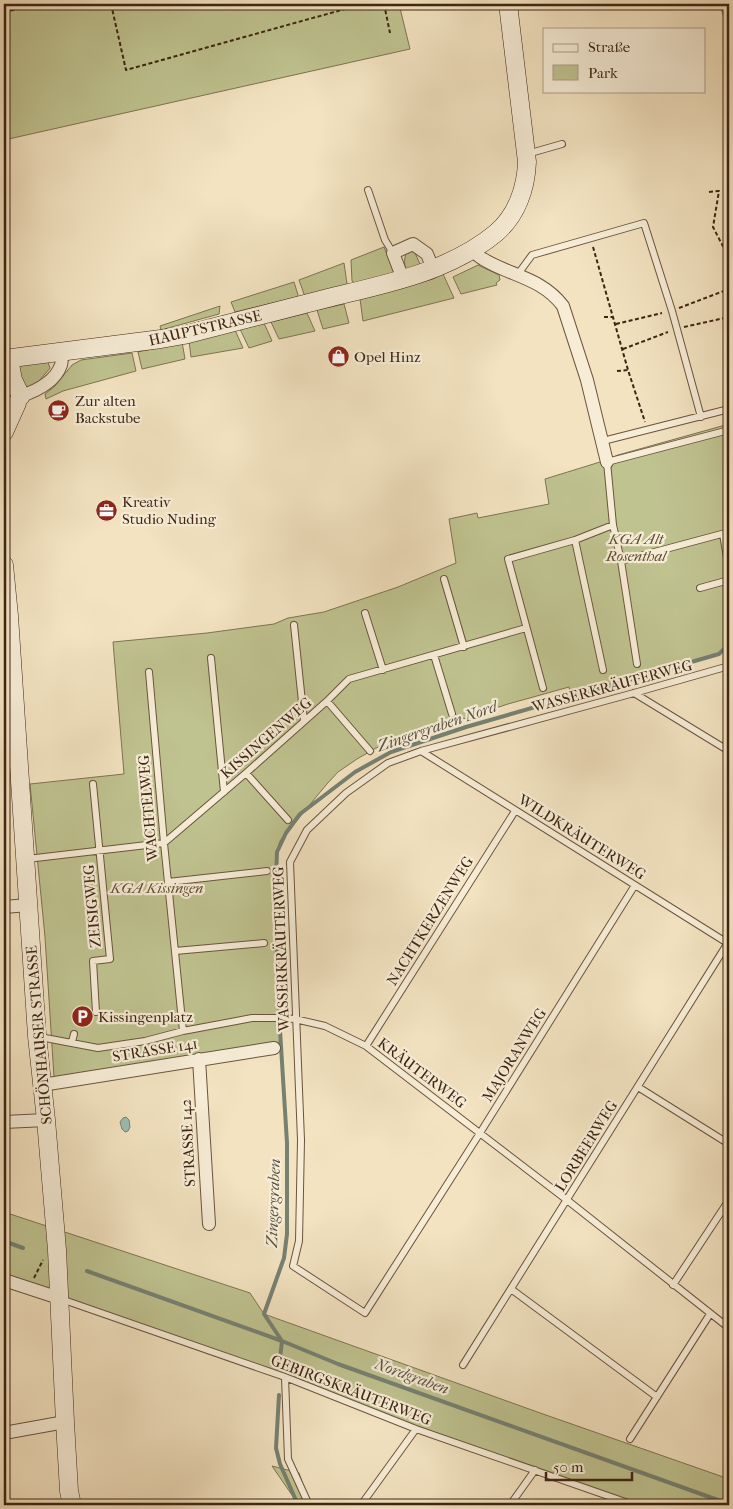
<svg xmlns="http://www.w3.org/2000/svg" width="733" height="1509" viewBox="0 0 733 1509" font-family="'IM FELL French Canon',serif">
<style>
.green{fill:#bfc390;stroke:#7e7452}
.water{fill:#9bbeb3;stroke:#768173}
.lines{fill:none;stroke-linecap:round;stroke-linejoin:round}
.stream{stroke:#768173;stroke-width:4}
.lane-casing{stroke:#6b543e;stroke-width:8}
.street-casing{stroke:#6b543e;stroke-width:14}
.secondary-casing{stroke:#3e2513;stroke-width:19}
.path{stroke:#3e2513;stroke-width:2;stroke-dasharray:4 2.5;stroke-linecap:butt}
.lane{stroke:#f7edd7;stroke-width:6}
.street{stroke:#f7edd7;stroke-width:12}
.secondary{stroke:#f7edd7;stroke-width:18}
.labels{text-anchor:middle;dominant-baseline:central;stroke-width:4.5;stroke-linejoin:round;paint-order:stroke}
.street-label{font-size:15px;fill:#3e2513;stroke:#f7edd7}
.poi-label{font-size:15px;fill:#3e2513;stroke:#f7edd7;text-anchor:start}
.park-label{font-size:15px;font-style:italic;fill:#5e4c32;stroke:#f7edd7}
.water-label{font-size:16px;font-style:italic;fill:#5a5343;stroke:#f7edd7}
</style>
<rect width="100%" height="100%" fill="#f3e3c1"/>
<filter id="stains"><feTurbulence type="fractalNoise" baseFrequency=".004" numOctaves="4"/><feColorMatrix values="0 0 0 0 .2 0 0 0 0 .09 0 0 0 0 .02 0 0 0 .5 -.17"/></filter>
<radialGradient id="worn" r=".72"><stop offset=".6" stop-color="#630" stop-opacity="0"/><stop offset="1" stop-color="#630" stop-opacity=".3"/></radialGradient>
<path class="green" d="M4 4H399L410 49 4 140Z
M384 247 394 273 355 283 352 281 351 260Z
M412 251 415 253 420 264 407 270C404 266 404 259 406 254Z
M344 263 347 284 346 285 306 295 304 294 299 280Z
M478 265 499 275 500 280 496 283 497 285 461 294 453 277Z
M443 274 454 298 363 321 360 299 433 279Z
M294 282 298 295 297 297 235 312 231 302Z
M344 304 349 323 323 329 317 310Z
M220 306 219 314 161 330 160 326Z
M307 313 315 331 279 339 271 322Z
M264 323 272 341 249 348 240 329Z
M235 330 243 348 191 357 189 341Z
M182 342 185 359 142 369 138 352Z
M132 353 136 371 63 391 46 399 45 394 55 386 72 365 81 360Z
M45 361 48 362 50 368 34 387 24 389 19 367 21 365Z
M729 424V644L719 654 571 696 569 687 508 704 376 748 357 759 338 772 326 785 280 841 276 853 274 892 280 1042 54 1077 45 937 30 784 124 774 113 642 207 633 274 624 288 618 324 612 398 587 456 563 449 519 477 513 478 518 549 504 545 479 600 462 618 455Z
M4 1212 250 1293 264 1314 543 1414 729 1479V1505H634L535 1470 285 1377 4 1277Z
M272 1466 299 1473 310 1505H297L294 1498Z"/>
<path class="water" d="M126 1117 129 1120 130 1127 128 1131 125 1132 122 1129 120 1122 123 1118Z"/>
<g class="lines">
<path class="stream" d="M721 4 729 27
M279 1009 275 906 277 852 286 833 300 814 355 772 391 752 466 727 719 654 729 644
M4 1241 23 1248
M87 1271 282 1341 338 1364 729 1504
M279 1367 282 1341 264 1314 284 1258 287 1234V1143L280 1030
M279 1395 276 1448 280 1464 298 1505"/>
<defs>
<path id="lane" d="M527 154 562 144
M368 190 385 240 393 253
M518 274 532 255 644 223 672 311 701 417
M603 441 729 409
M723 534 729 569
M575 540 603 670
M621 561 729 532
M444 579 464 647
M700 588 729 580
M365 613 383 670
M294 625 304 721
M434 655 452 714
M211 658 224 792
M637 664 621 561 613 525 607 462 729 430
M149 672 164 843 183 1031
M543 688 508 559 575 540 613 525
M634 693 729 751
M327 701 370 751
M421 751 729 944
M246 773 288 820
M93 784 110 959 93 961 96 1012
M27 859 164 843 246 773 327 701 349 679 526 628
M168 882 267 871
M635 885 480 1133 365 1313 293 1266 299 1241 301 1140 290 862 307 830 346 793 388 763 421 751 634 693 729 666
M175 951 264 943
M40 1037 98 1048 145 1041 183 1031 252 1018H280L295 1019 325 1026 366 1046 567 1200 729 1328
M72 1042 74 1034
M366 1046 515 811
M638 1087 729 1144
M673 1285 729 1200
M511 1289 657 1397
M61 1299 285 1377 416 1429 634 1505
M463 1365 729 941
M285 1377 288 1459 309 1505
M630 1439 710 1314
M361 1505 416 1429
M510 1505 535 1470"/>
<path id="street" d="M471 249C475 253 479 257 483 259 511 276 542 278 563 306L587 380 607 462
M403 279 393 253 413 244 427 254 433 269
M17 403 21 396C36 391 55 382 61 365 62 361 62 356 62 353
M4 907 28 905
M199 1059 209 1224
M42 1085 274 1048
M4 1122 46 1120
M4 1280 59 1298
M4 1433 65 1422"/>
<path id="secondary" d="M4 359 161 339 184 335C232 323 280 310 328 298 386 284 449 272 496 233 517 215 526 188 527 162L508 4
M9 359 13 380 21 396
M4 432 17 403
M4 565 9 616 37 1036 46 1120 57 1250 65 1422 69 1491 72 1505"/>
</defs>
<use href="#lane" class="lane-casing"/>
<use href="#street" class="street-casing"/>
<use href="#secondary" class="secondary-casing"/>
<path class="path" d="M111 4 126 70 363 4
M384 4 390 33
M4 12 40 4
M709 192 719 191 713 227 729 258
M593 247 628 370 645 422
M679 308 729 289
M604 317H613
M616 324 662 313
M684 327 729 317
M623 349 668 332
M617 371 628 370
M34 1278 43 1260"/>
<use href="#lane" class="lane"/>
<use href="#street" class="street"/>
<use href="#secondary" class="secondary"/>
</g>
<defs>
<symbol id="shop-disc" viewBox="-11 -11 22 22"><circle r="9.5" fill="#8f2418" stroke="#f7edd7"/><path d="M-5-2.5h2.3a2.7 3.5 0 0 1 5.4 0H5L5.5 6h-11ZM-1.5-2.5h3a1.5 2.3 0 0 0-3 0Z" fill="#fff"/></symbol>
<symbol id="cafe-disc" viewBox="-11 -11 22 22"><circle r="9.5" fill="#8f2418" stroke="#f7edd7"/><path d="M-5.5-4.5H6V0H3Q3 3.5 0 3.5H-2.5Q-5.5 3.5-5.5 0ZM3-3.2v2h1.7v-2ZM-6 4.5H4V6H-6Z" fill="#fff"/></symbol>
<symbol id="office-disc" viewBox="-11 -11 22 22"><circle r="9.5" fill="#8f2418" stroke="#f7edd7"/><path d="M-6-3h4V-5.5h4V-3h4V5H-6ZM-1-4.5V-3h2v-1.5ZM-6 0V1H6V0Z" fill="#fff"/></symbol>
<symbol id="parking-disc" viewBox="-11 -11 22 22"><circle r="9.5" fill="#8f2418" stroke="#f7edd7"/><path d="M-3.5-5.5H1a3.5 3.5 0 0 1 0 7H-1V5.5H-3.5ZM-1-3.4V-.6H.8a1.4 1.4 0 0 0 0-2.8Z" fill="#fff"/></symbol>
</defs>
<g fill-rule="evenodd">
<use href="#shop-disc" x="326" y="344" width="25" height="25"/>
<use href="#cafe-disc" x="46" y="398" width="25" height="25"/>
<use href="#office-disc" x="94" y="498" width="25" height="25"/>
<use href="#parking-disc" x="70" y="1004" width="25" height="25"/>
</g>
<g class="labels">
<g class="street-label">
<text transform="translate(205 328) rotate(-13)">HAUPTSTRASSE</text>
<text transform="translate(612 686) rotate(-15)">WASSERKRÄUTERWEG</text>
<text transform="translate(266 738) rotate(-41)">KISSINGENWEG</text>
<text transform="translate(148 808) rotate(-95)">WACHTELWEG</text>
<text transform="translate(582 837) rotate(32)">WILDKRÄUTERWEG</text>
<text transform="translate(92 906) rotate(-95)">ZEISIGWEG</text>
<text transform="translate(430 921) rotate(-58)">NACHTKERZENWEG</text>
<text transform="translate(281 949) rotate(-92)">WASSERKRÄUTERWEG</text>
<text transform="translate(39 1035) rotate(-95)">SCHÖNHAUSER STRASSE</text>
<text transform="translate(155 1050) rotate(-9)">STRASSE 141</text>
<text transform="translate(514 1055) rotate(-58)">MAJORANWEG</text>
<text transform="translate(422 1073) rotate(37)">KRÄUTERWEG</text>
<text transform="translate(188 1143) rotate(-93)">STRASSE 142</text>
<text transform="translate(586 1146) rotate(-58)">LORBEERWEG</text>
<text transform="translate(351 1390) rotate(21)">GEBIRGSKRÄUTERWEG</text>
</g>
<g class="poi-label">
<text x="354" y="357">Opel Hinz</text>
<text x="75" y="401">Zur alten<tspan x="75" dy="17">Backstube</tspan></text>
<text x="122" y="502">Kreativ<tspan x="122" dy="17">Studio Nuding</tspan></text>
<text x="98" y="1017">Kissingenplatz</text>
</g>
<g class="park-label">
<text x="636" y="539">KGA Alt<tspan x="636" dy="17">Rosenthal</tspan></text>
<text x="157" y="888">KGA Kissingen</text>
</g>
<g class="water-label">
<text transform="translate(437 726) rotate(-19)">Zingergraben Nord</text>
<text transform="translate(273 1203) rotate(-88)">Zingergraben</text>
<text transform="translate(412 1376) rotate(20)">Nordgraben</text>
</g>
</g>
<rect width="733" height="1509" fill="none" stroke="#f3e3c1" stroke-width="20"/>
<rect x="5" y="5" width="723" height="1499" fill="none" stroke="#3e2513" stroke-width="2.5"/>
<rect x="10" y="10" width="713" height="1489" fill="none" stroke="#3e2513"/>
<rect x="543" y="28" width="162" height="65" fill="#f7edd7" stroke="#ad9d89"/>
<rect x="553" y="44" width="25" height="8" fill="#f7edd7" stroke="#ad9d89"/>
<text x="588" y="52" font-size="15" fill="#3e2513">Straße</text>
<rect x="553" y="65" width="25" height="15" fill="#bfc390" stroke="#ad9d89"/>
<text x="588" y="78" font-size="15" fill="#3e2513">Park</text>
<path d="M546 1472v8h86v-8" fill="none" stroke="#3e2513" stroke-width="2.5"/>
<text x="553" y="1472" font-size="15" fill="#3e2513" stroke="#f7edd7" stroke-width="4" paint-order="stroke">50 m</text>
<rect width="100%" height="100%" filter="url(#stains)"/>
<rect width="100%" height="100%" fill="url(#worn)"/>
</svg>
